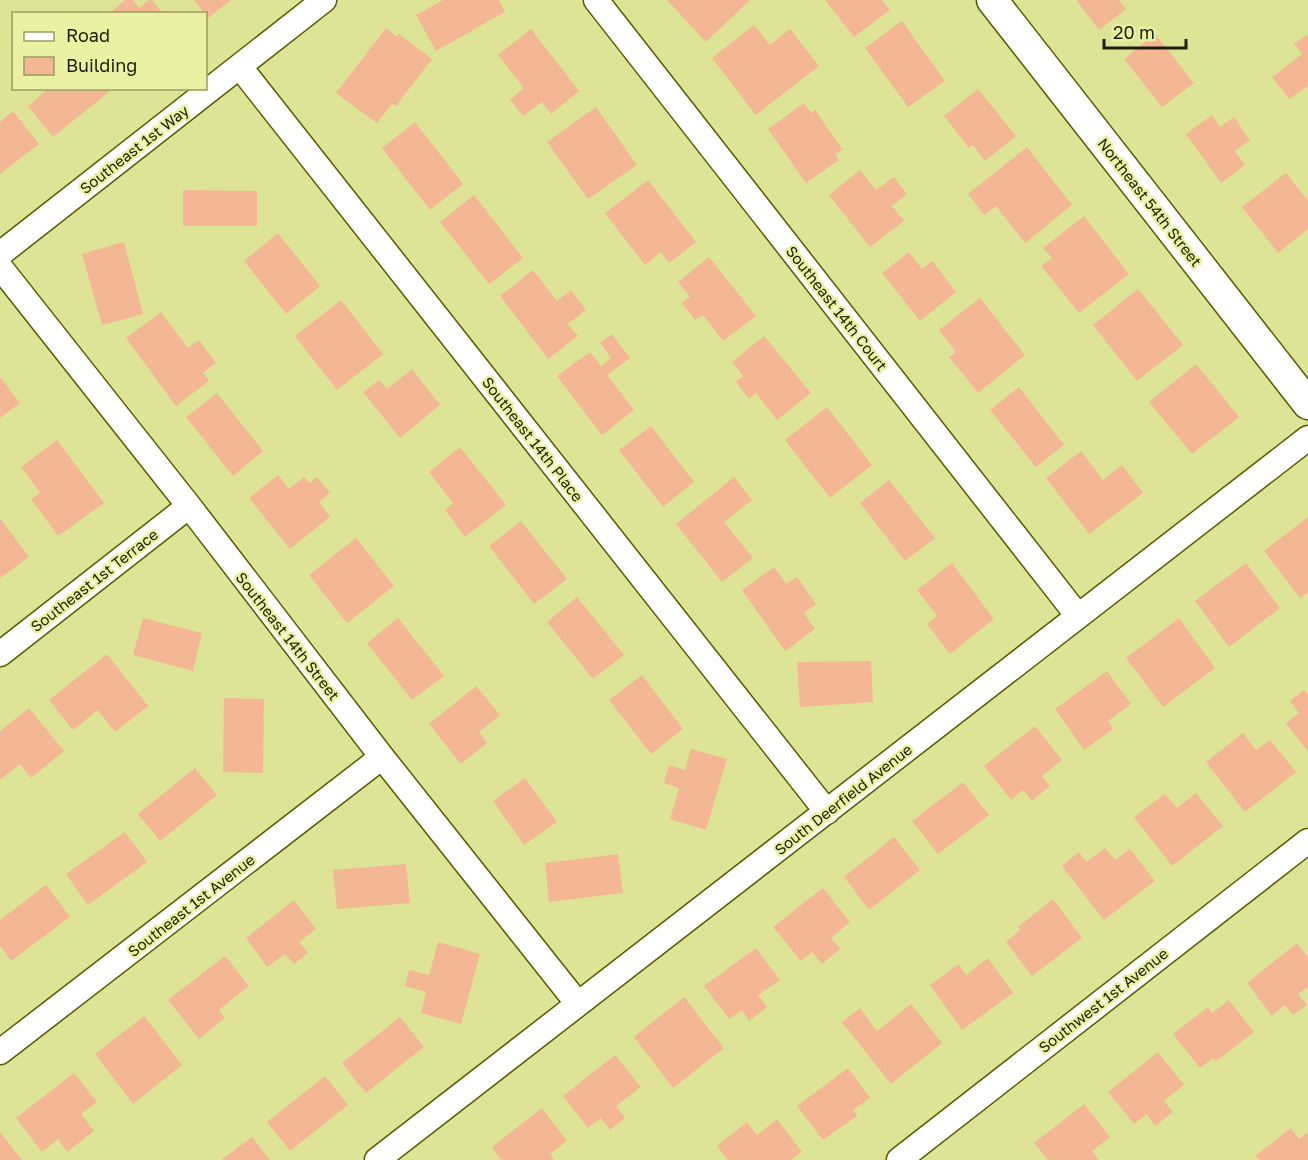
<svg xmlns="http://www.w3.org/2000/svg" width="1308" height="1160" viewBox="0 0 1308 1160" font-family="'Golos Text',sans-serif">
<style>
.building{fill:#f3b794}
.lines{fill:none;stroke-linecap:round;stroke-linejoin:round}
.minor-casing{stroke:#585b00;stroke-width:27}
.tertiary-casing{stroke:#585b00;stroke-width:33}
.minor{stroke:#fff;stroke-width:24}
.tertiary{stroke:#fff;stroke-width:30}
.labels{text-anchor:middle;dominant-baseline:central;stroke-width:5;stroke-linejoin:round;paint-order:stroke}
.street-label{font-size:15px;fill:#1d1e00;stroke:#ebf1a2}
</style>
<rect width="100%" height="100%" fill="#dee495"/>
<path class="building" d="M125 0H133L139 8 149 0H152L163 14H109Z
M194 0H231L208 18Z
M443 0H499L505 12 436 51 416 15Z
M667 0H750L706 42Z
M825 0H882L890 10 854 37Z
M1076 0H1119L1126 9 1099 30Z
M902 21 945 81 908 107 865 48Z
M754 25 770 45 790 29 819 66 756 115 712 58Z
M386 28 397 37 399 34 432 59 396 106 392 104 377 123 336 93Z
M531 29 579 91 551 114 542 102 523 116 510 100 524 88 498 55Z
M1155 34 1194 83 1162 107 1124 59Z
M1308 34V86L1289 99 1272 77 1302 54 1294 44Z
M49 88H106L109 92 53 137 28 106Z
M978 89 1016 136 985 161 973 145 969 148 944 116Z
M804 103 811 113 815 110 843 150 835 154 839 160 806 183 768 129Z
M596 107 637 165 588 199 547 142Z
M13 111 39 144 0 174V122Z
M1212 115 1220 127 1234 117 1250 140 1235 151 1245 165 1221 183 1186 134Z
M415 122 463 184 430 210 382 148Z
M1027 147 1072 205 1025 243 996 206 984 215 968 194Z
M860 170 876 190 894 177 907 194 892 206 904 221 870 247 829 195Z
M1286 173 1308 201V229L1278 253 1242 207Z
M648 180 696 242 669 263 661 252 645 265 605 213Z
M183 190 257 191V226H183Z
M474 195 523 258 489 284 440 222Z
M1084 216 1129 274 1079 313 1041 266 1052 258 1043 248Z
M278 233 320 286 286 314 244 261Z
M124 242 143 314 102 325 82 254Z
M909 252 922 269 932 261 956 292 920 321 882 273Z
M709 257 756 316 723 341 703 315 695 320 682 303 690 297 678 282Z
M533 270 557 301 571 290 586 310 568 324 578 336 548 359 500 296Z
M1138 289 1183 345 1137 381 1093 325Z
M980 298 1025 355 978 393 949 357 956 352 939 330Z
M341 300 383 354 337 390 295 336Z
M161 312 188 348 199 340 216 363 203 373 209 381 176 406 126 338Z
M612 334 630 358 607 375 634 410 602 435 557 376 590 352 601 366 611 358 600 343Z
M764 336 811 393 777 420 756 393 749 399 736 382 743 376 732 362Z
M1196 364 1239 417 1192 454 1149 402Z
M412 369 440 405 400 438 363 392 379 380 387 389Z
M0 377 20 403 0 418Z
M1019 387 1064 445 1036 467 990 410Z
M217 393 263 451 233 476 186 417Z
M827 407 872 465 830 498 785 440Z
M651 426 694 482 663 507 619 450Z
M57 440 104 503 58 536 31 499 40 493 21 467Z
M460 447 506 505 465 537 445 510 453 503 429 472Z
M1081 451 1103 480 1122 465 1143 493 1089 534 1046 478Z
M278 475 289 489 304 477 310 483 317 477 330 493 319 502 330 517 290 549 249 498Z
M734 477 752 500 724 522 753 558 722 582 676 524Z
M889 480 935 538 905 561 860 503Z
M1308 517V592L1300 598 1264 551Z
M0 518 29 557 0 578Z
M521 521 567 579 534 604 489 546Z
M356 538 394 586 347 623 309 575Z
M952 563 994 619 950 654 927 624 937 616 917 590Z
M1246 563 1280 608 1229 647 1195 601Z
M774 567 786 584 797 577 816 604 804 613 815 629 785 651 742 590Z
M577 597 624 655 593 679 547 622Z
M143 618 202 633 193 671 133 655Z
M398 618 444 676 412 700 367 643Z
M1179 618 1215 668 1163 707 1126 658Z
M107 654 148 706 115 732 98 710 73 730 49 700Z
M871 661 873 702 800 707 797 662Z
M1107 671 1131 704 1108 721 1113 729 1084 750 1055 709Z
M642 675 683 729 651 754 609 700Z
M476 686 500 715 479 732 487 743 461 764 429 724Z
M1304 690 1308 695V752L1286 723 1299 713 1290 701Z
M224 698 264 699 263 773 223 772Z
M29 708 64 751 31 778 20 764 0 780V731Z
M1035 726 1062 760 1042 776 1050 786 1032 801 1023 790 1011 800 984 766Z
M1243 733 1256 750 1270 740 1296 772 1245 812 1206 762Z
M691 749 727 759 706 830 670 819 679 788 664 783 669 765 685 770Z
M195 768 217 795 160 841 138 814Z
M525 778 557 822 524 845 493 801Z
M963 782 989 815 938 854 912 821Z
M1196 793 1223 826 1172 866 1134 817 1165 794 1177 808Z
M125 832 147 862 88 905 66 874Z
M894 837 920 870 869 910 844 877Z
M1105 848 1115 860 1130 849 1155 881 1104 920 1062 866 1079 852 1086 862Z
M618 854 623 893 549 902 545 863Z
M406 864 410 903 337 909 333 870Z
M46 885 70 917 11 961 0 946V920Z
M823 888 850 922 831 938 840 949 822 964 812 952 801 961 773 927Z
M1053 899 1082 938 1032 976 1006 942 1020 930 1018 927Z
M294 900 316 929 299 942 308 953 294 964 285 954 267 967 246 938Z
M438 942 480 954 461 1024 421 1013 426 992 405 986 409 970 429 975Z
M1297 943 1308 957V987L1298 994 1307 1005 1293 1015 1285 1005 1272 1016 1247 983Z
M756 948 780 980 758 995 767 1007 749 1021 742 1010 729 1019 704 986Z
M225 956 249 986 219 1010 225 1018 199 1039 168 1000Z
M988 958 1013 993 962 1030 930 985 959 964 966 975Z
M684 997 724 1048 673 1088 634 1037Z
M1229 1000 1254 1032 1216 1061 1213 1058 1200 1068 1173 1034 1208 1007 1212 1013Z
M911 1004 942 1043 891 1084 842 1022 860 1008 877 1031Z
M144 1016 182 1065 133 1104 95 1054Z
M400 1017 424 1047 366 1093 342 1063Z
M1158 1052 1184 1085 1164 1101 1173 1112 1155 1126 1147 1114 1134 1124 1108 1092Z
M615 1055 641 1087 616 1106 625 1118 610 1130 601 1118 588 1128 563 1096Z
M848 1068 870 1098 853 1110 857 1116 823 1140 797 1106Z
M74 1073 97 1102 81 1114 94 1131 67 1152 58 1139 42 1152 16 1118Z
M325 1076 348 1105 290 1151 267 1122Z
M1084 1104 1110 1137 1092 1151 1099 1160H1048L1034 1143Z
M542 1108 567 1141 550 1154 554 1160H501L492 1147Z
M777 1119 802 1152 791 1160H728L717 1146 747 1122 757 1135Z
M1291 1128 1299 1139 1308 1132V1160H1259L1255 1156Z
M0 1132 22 1160H0Z
M252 1137 270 1160H221Z"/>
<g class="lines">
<defs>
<path id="minor" d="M596 0 1078 616
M240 67 827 812
M0 254 324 0
M0 267 189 506 382 757 578 1004
M0 654 189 506
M0 1052 382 757
M377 1160 1308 438
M899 1160 1308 841"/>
<path id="tertiary" d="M992 0 1308 404"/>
</defs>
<use href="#minor" class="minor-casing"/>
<use href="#tertiary" class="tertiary-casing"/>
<use href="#minor" class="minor"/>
<use href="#tertiary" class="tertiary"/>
</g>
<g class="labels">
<g class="street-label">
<text transform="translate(134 149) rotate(-38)">Southeast 1st Way</text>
<text transform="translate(1150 202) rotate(52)">Northeast 54th Street</text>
<text transform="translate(837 308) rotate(52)">Southeast 14th Court</text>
<text transform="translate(533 439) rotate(52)">Southeast 14th Place</text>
<text transform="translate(94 580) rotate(-38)">Southeast 1st Terrace</text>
<text transform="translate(288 636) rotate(52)">Southeast 14th Street</text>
<text transform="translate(843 799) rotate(-38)">South Deerfield Avenue</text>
<text transform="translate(191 905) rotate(-38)">Southeast 1st Avenue</text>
<text transform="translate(1103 1000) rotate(-38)">Southwest 1st Avenue</text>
</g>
</g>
<rect x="12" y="12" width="195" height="78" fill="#ebf1a2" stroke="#999d61" stroke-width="1.5"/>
<rect x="24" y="32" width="30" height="9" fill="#ffffff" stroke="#999d61" stroke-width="1.5"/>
<text x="66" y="42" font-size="18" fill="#1d1e00">Road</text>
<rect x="24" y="57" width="30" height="18" fill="#f3b794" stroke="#999d61" stroke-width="1.5"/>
<text x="66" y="72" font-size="18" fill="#1d1e00">Building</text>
<path d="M1104 39v9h82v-9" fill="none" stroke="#1d1e00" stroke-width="3"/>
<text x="1113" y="39" font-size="18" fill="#1d1e00" stroke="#ebf1a2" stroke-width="4.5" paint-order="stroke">20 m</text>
</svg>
